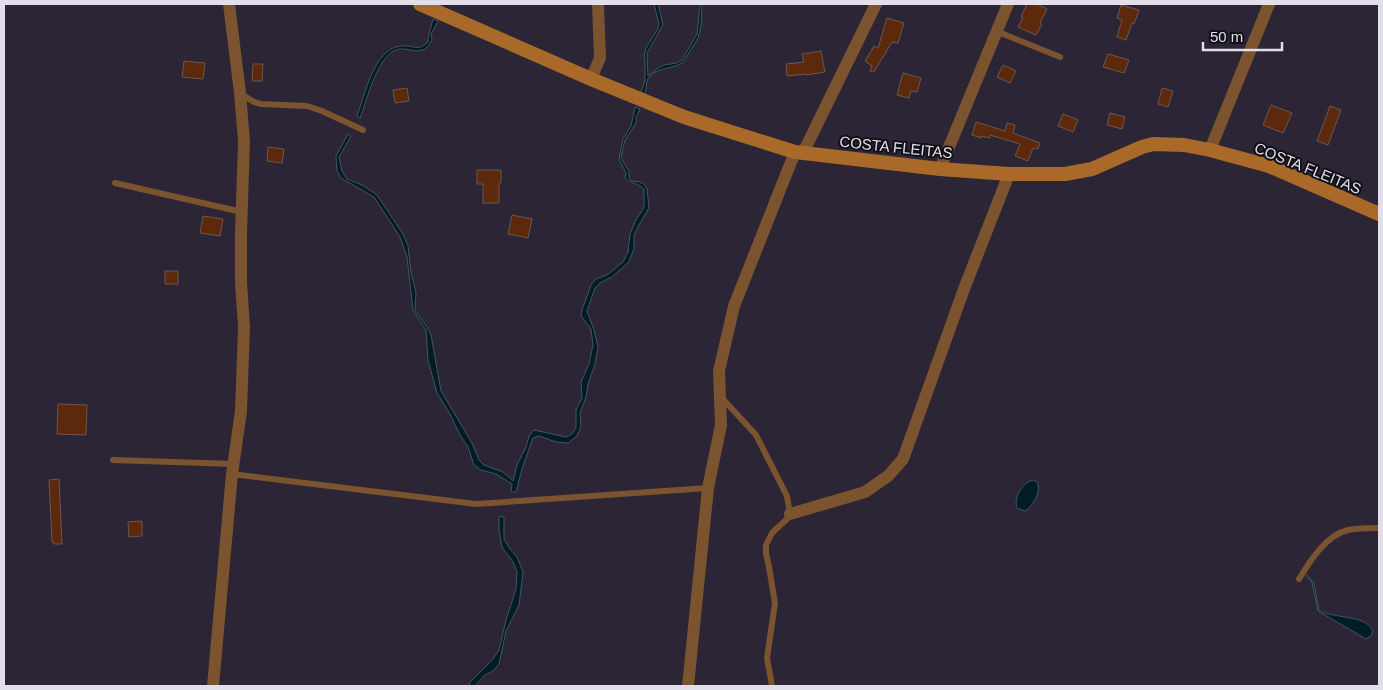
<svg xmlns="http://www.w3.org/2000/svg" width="1383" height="690" viewBox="0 0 1383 690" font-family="Helvetica,sans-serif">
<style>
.water{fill:#001c26;stroke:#445661}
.building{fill:#5c290c;stroke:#6b584f}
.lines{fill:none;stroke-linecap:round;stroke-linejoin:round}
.service{stroke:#7b532e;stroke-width:6}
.minor{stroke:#7b532e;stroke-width:12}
.secondary{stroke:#a96929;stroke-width:14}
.labels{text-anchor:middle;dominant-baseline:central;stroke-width:4;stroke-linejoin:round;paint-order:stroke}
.street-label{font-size:15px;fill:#e2dfea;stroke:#121017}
</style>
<rect width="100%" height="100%" fill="#2b2535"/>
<path class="water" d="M654 4H658L663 25 647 53 648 76 658 68 664 65 677 63 682 60 697 34 700 4H702L701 26 698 38 683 62C674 70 653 66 647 81 646 85 646 90 645 94L641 92 645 80V60L644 56 646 48 658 29 659 24Z
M433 19 438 21 431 34 432 40C421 62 407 42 392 52 376 63 367 99 360 118L357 116C365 95 374 47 402 46 414 45 418 52 428 42L429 34Z
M635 107 640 109 636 117V123L625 140 621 158 629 171V178L632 181 640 182 645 185 647 189 649 208 640 223 634 235V249L629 262 612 277 600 283 595 288 587 311 594 330 598 347 595 364 588 384 586 397 580 413 581 426 577 436 568 443 556 442 539 436 533 438 522 469 516 492H511L512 484 496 474 481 470 474 465 468 447 460 435 450 414 437 393 428 360 426 330 413 310 407 257 400 237 374 197 341 178 337 171 336 156 348 134 351 136 339 157 342 171 347 179 362 185 377 195 403 234 408 246 411 273 416 293 415 310 427 327 431 335 441 391 472 443 479 460 484 465 503 472 513 481 517 465 526 447 529 436 534 430 566 437 572 434 576 428V410L582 398 581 382 589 364 593 345 591 329 581 316 582 310 591 285 596 279 607 275 623 262 628 252 630 234 636 220 644 207V189C638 183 632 184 625 178L626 173 619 159 623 139 631 126Z
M1034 480 1038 483C1040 494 1034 505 1025 511L1017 508C1013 498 1023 481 1034 480Z
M499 516 504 517V539L510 549 517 557 523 572 519 605 506 631 499 664 493 671 485 675 475 686H469L470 682 493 659 499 650 506 620 516 589 517 572 513 562 502 547 499 530Z
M1307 575 1314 583 1319 610C1331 619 1366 614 1373 631L1371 636 1366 639 1318 611 1312 582 1306 576Z"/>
<path class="building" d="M1027 4H1037L1047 9 1040 23 1042 24 1036 35 1018 27 1023 18 1021 17Z
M1121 5 1139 10 1134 24 1132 23 1126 40 1117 37 1122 20 1117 18Z
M887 18 904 23 898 43 892 42 874 72 870 71 872 66 865 61 874 46 878 48Z
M821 51 825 72 806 75V74L787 76 786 64 804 62 802 54Z
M1108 54 1129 60 1124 73 1103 67Z
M184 61 205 63 203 79 182 77Z
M253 64H263L262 81H252Z
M1003 65 1016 71 1010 83 997 77Z
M903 73 921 78 917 92 911 91 909 98 897 95Z
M407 88 409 101 395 103 393 90Z
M1162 88 1173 91 1168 107 1158 104Z
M1271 105 1292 113 1283 133 1263 125Z
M1330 106 1341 110 1328 145 1317 141Z
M1110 113 1125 117 1122 129 1107 125Z
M1063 114 1078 120 1073 132 1058 126Z
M976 122 1005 131 1007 123 1015 125 1013 133 1040 143 1038 149 1033 148 1028 161 1015 156 1020 144 990 135V138L981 136V138L972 135Z
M268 147 284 149 282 163 267 161Z
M477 170H501V183H499V203H483V184H477Z
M512 215 532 219 528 238 508 234Z
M203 216 223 219 220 236 200 233Z
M165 271H178V284H165Z
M58 404 87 405 86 435 57 434Z
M59 479 62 544H54L53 542H52L49 480Z
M142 521V536L129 537 128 522Z"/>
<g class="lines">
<path class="service" d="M996 31 1060 57
M240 93 254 102 261 104 307 106 322 111 363 130
M115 183 242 212
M721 397 756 435 787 496 790 514 787 519 772 533 766 545V553L769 567 775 603 767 658 772 686
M113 460 234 464
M232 474 476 504 708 488
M1299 579C1310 561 1326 535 1348 530 1358 528 1369 528 1379 528"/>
<path class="minor" d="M591 79 600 58 598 4
M1210 150 1269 4
M803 153 876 4
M940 169 1008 4
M790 514 865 492 888 476 903 459 964 289 1009 174
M213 686 232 474 241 411 244 327 241 282V233L244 141 240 93 229 4
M688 686 708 488 721 425 719 371 734 306 795 152"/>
<path class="secondary" d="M420 4 591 79 684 117 795 152 940 169 1009 174H1065L1092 169 1142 147 1153 144 1184 145 1210 150 1269 166 1379 214"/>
</g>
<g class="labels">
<g class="street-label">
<text transform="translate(896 147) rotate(6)">COSTA FLEITAS</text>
<text transform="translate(1308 168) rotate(22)">COSTA FLEITAS</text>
</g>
</g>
<rect width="1383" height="690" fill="none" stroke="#e2dfea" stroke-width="10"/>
<path d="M1203 42v8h79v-8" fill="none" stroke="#e2dfea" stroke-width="2.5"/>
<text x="1210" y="42" font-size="15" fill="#e2dfea" stroke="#121017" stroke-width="4" paint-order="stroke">50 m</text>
</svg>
